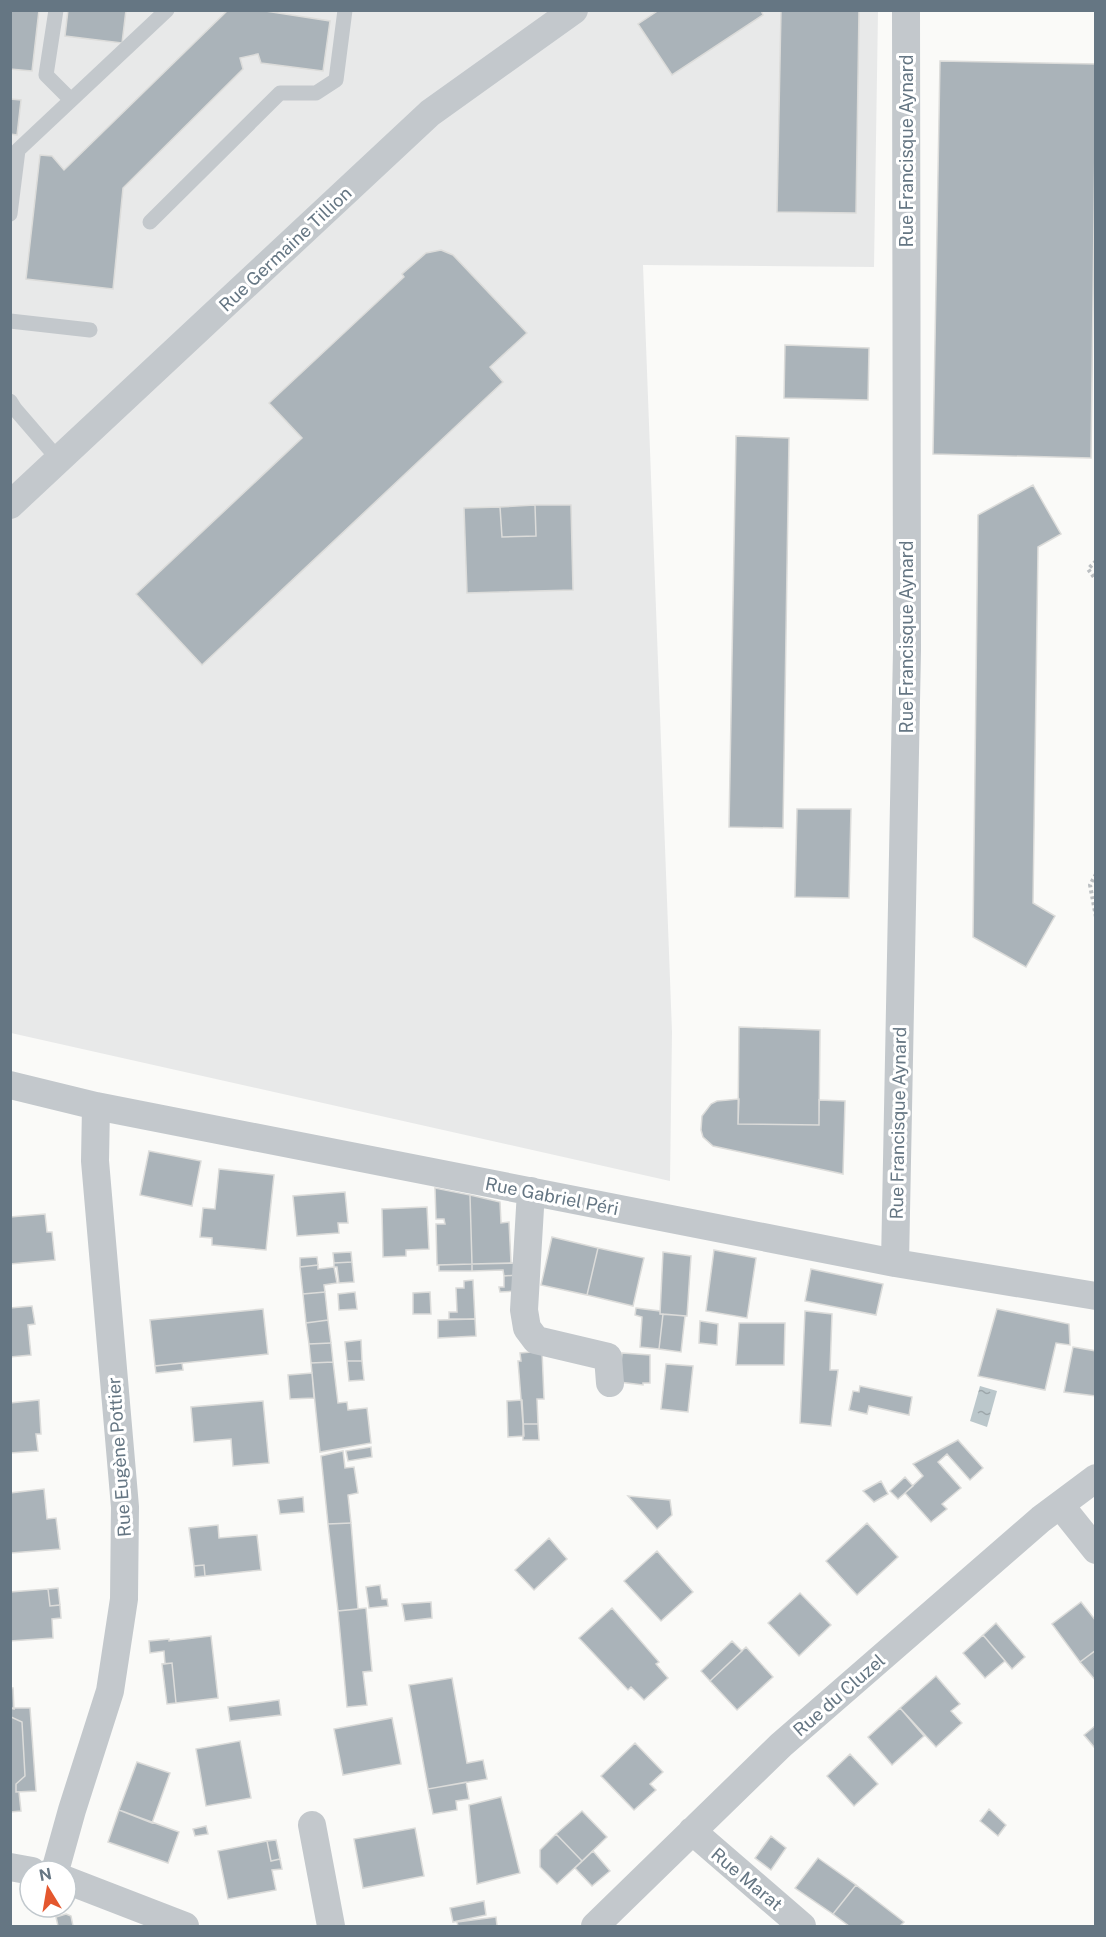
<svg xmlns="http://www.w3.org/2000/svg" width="1106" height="1937" viewBox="0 0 1106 1937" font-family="'Public Sans',sans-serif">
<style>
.built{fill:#e8e9e9}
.water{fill:url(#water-ripples)}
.building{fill:#aab3b9;stroke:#dcdcda;stroke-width:1.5}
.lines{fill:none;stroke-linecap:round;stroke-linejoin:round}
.path{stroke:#bbbfc2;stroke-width:4;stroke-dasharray:3 3;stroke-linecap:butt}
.lane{stroke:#c3c8cc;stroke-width:15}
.street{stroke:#c3c8cc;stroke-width:28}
.labels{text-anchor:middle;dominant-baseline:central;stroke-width:6;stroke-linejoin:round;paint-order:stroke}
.street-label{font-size:18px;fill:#657683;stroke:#fff}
</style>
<defs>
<pattern id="water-ripples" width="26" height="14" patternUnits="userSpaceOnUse" patternTransform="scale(1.5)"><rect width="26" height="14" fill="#bbc7cb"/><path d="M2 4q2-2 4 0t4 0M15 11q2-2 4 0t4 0" fill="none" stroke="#9ca6aa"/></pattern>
</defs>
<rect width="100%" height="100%" fill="#fafaf8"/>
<path class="built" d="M11 11H878L874 267 643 265 672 1032 670 1181 11 1033Z"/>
<path class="water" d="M980 1386 997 1391 987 1427 970 1421Z"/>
<path class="building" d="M10 10H39L32 71 10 69Z
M68 10H126L122 43 65 36Z
M228 10H259L330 21 323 71 261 63 258 54 240 58 243 69 123 188 113 289 26 279 40 155 52 156 64 170Z
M659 10H761L763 15 672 75 638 24Z
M781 10H859L856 213 777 212Z
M940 61 1096 64 1091 458 933 454Z
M10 99 21 100 17 135 10 134Z
M441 250 453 255 527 333 490 367 503 382 202 665 136 594 302 438 269 403 404 277 402 274 426 253Z
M785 345 869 348 868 400 784 398Z
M736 436 789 438 783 828 729 827Z
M1033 485 1061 534 1038 547 1033 903 1055 916 1026 967 973 937 978 515Z
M535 505H571L573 590 467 593 464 508 500 507 502 537 536 536Z
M535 505 536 536 502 537 500 507Z
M797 809H851L849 898 795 897Z
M739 1027 820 1030 819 1125 738 1124Z
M739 1099 738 1124 819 1125V1100L845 1101 843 1174 713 1146 703 1137 701 1130 702 1116 711 1104 717 1101Z
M149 1151 201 1161 192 1206 140 1195Z
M219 1169 274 1175 266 1250 212 1245V1238L200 1237 203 1208 215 1209Z
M435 1188 470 1195 472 1264 437 1265 436 1224H445L444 1219H436Z
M345 1192 348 1223H338L339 1233 297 1236 293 1196Z
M470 1195 500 1202 501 1223 509 1222 511 1263 472 1264Z
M427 1207 429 1249 406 1250V1256L383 1257 382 1209Z
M45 1214 47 1232H52L55 1260 10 1264V1217Z
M552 1237 598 1248 587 1295 541 1285Z
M598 1248 644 1258 633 1306 587 1295Z
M714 1250 756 1258 747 1318 706 1311Z
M351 1252 352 1262 334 1263 333 1253Z
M663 1252 691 1256 687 1316 660 1314Z
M317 1257 318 1265 300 1267V1258Z
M352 1262 354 1282 339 1283 337 1267H334V1263Z
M517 1263 518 1275 504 1276 503 1270 472 1271V1264Z
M472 1264V1271H439V1265Z
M318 1265V1269L334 1267 337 1283 324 1285 325 1292 303 1294 300 1267Z
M811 1269 883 1284 876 1315 805 1301Z
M518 1275V1291L500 1292 499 1287H504V1276Z
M473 1280 475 1319H449V1312H457L456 1288H464V1281Z
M325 1292 328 1320 306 1323 303 1294Z
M355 1292 357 1309 339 1310 338 1294Z
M430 1292 431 1314H413V1293Z
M32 1306 35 1324 28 1325 31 1355 10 1357V1308Z
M636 1308 660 1311V1314H663L659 1349 640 1347 642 1317 635 1315Z
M263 1309 268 1354 155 1366 150 1320Z
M997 1309 1069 1324 1070 1345 1056 1343 1045 1390 978 1376Z
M805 1311 832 1314 830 1370H838L831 1426 800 1423Z
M663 1314 685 1316 681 1352 659 1349Z
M475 1319 476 1336 438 1338V1320Z
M328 1320 331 1343 309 1344 306 1323Z
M700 1321 718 1324 717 1345 699 1343Z
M739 1323H785L784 1365H736Z
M361 1340 362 1361H347L345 1342Z
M331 1343 333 1362 311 1363 309 1344Z
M1073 1347 1096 1351V1396L1064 1392Z
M542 1351 544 1399H537L538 1424H523L518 1361H521L520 1353Z
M622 1353 650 1355V1383H643V1385L619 1382Z
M347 1361H362L364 1380 349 1381Z
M333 1362 338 1403 347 1402 348 1410 367 1408 371 1443 320 1452 311 1363Z
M182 1363 183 1370 156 1373 155 1366Z
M666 1364 693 1366 688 1412 661 1409Z
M312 1373 314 1398 290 1399 288 1375Z
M860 1386 912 1397 909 1415 869 1406 867 1414 849 1410 853 1391 859 1392Z
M39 1400 41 1434H36L38 1451 10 1453V1403Z
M522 1400 524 1436 508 1437 507 1401Z
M263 1401 269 1463 233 1466 231 1439 194 1442 191 1407Z
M523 1424H538L539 1440H523Z
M958 1440 983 1468 970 1480 947 1454 938 1462 961 1488 942 1504 947 1509 931 1522 905 1493 923 1476 913 1464Z
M371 1447 372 1457 348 1461 346 1451Z
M343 1451 345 1468 354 1467 358 1493 348 1495 351 1523 328 1524 321 1456Z
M905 1477 913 1486 898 1499 890 1491Z
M881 1481 888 1494 874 1502 863 1491Z
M44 1489 47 1519 56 1518 60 1549 11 1553 10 1493Z
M628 1496 670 1500 672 1515 657 1529Z
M303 1497 304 1512 280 1514 278 1500Z
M351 1523 358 1609 338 1611 328 1524Z
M867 1523 898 1557 857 1595 826 1561Z
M218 1525 219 1538 257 1535 261 1570 205 1576 204 1565 194 1566 189 1528Z
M549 1538 567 1559 534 1590 515 1570Z
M657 1551 693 1592 661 1621 624 1581Z
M204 1565 205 1576 195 1577 194 1566Z
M380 1585 382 1599H387L388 1606 369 1608 366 1587Z
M58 1588 60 1605 50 1606 48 1589Z
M48 1589 50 1606 60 1605 61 1618 52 1619 53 1638 10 1641V1592Z
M800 1593 831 1625 799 1656 768 1623Z
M431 1602 432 1618 405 1621 402 1604Z
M1081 1602 1096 1621V1650L1080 1662 1052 1624Z
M366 1608 372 1671 363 1672 367 1705 347 1707 338 1611Z
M612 1608 659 1662 656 1664 668 1678 644 1700 631 1687 628 1690 579 1638Z
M996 1623 1025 1657 1012 1669 983 1635Z
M983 1635 1005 1661 985 1678 963 1653Z
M211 1636 218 1698 176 1703 172 1663 165 1664 164 1651 150 1653 149 1641 169 1639V1641Z
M732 1641 742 1651 710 1681 701 1671Z
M746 1647 773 1677 737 1710 710 1681Z
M1096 1650V1681L1080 1662Z
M172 1663 176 1703 167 1704 162 1664Z
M936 1676 960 1704 951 1711 962 1723 936 1747 900 1708Z
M452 1678 467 1763 483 1760 487 1779 428 1789 409 1685Z
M10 1688H13L14 1709 10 1708Z
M279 1700 281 1715 230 1721 228 1707Z
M10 1708H30L36 1791 16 1792V1784L25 1776 22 1722 11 1717Z
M900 1708 924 1736 892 1765 868 1737Z
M10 1710 11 1717 22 1722 25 1776 16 1784V1792H19L21 1811 10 1812Z
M392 1718 401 1764 343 1775 334 1729Z
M1096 1725V1746L1094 1747 1084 1735Z
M240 1741 251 1798 206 1806 196 1749Z
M635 1743 663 1772 650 1784 656 1790 634 1810 601 1776Z
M850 1754 878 1784 854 1806 827 1776Z
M137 1762 170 1773 152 1823 119 1810Z
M466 1782 469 1799 456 1801 457 1810 433 1814 428 1789Z
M501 1797 520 1873 477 1884 469 1805Z
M989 1809 1006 1825 998 1836 980 1821Z
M119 1810 179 1832 168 1863 108 1842Z
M582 1811 607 1837 582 1861 556 1834Z
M206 1826 208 1834 195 1836 193 1829Z
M415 1828 424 1876 363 1888 354 1839Z
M556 1834 582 1861 557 1884 540 1867V1850Z
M771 1836 786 1848 771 1870 755 1858Z
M276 1840 280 1859 271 1861 267 1841Z
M267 1841 271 1861 280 1859 282 1869 272 1870 276 1890 228 1899 218 1851Z
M593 1851 610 1871 592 1886 575 1868Z
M818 1858 856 1885 833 1914 795 1888Z
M856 1885 904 1922 900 1926H849L833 1914Z
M484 1901 486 1915 453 1922 450 1908Z
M66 1914 71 1916 73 1926H58L56 1917Z
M496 1917 497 1926H458L457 1922Z"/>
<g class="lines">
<path class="path" d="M1096 561 1088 569 1096 580
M1096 874 1090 885 1096 917"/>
<path class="lane" d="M56 10 46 75 71 100
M10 214 18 150 167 10
M150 222 280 93H316L336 80 345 10
M10 321 90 330
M10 401 15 409 59 460"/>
<path class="street" d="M10 505 430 113 574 10
M10 1085 96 1106 895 1263 1096 1296
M531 1191 524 1310 527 1328 536 1340 608 1357 610 1383
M895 1263 907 650 906 10
M1060 1505 1096 1550
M312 1825 331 1926
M692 1831 802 1926
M10 1867 32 1871
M55 1871 72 1810 110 1691 124 1599 125 1507 95 1161 96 1106
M66 1880 185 1926
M595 1926 781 1745 1041 1519 1096 1478"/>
</g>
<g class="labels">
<g class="street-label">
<text transform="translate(906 151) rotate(-90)">Rue Francisque Aynard</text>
<text transform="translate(285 249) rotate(-43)">Rue Germaine Tillion</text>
<text transform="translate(906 637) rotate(-90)">Rue Francisque Aynard</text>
<text transform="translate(898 1123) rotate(-89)">Rue Francisque Aynard</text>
<text transform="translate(552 1196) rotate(11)">Rue Gabriel Péri</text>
<text transform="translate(119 1457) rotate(-94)">Rue Eugène Pottier</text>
<text transform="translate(839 1695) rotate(-41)">Rue du Cluzel</text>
<text transform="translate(747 1879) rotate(40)">Rue Marat</text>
</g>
</g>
<rect width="1106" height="1937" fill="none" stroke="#657683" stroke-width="24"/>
<g transform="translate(48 1889) rotate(349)"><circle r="28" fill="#ffffff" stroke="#c1c8cd" stroke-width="1.5"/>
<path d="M0-4.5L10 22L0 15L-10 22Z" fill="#e4572e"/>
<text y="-9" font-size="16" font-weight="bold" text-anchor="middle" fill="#657683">N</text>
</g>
</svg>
